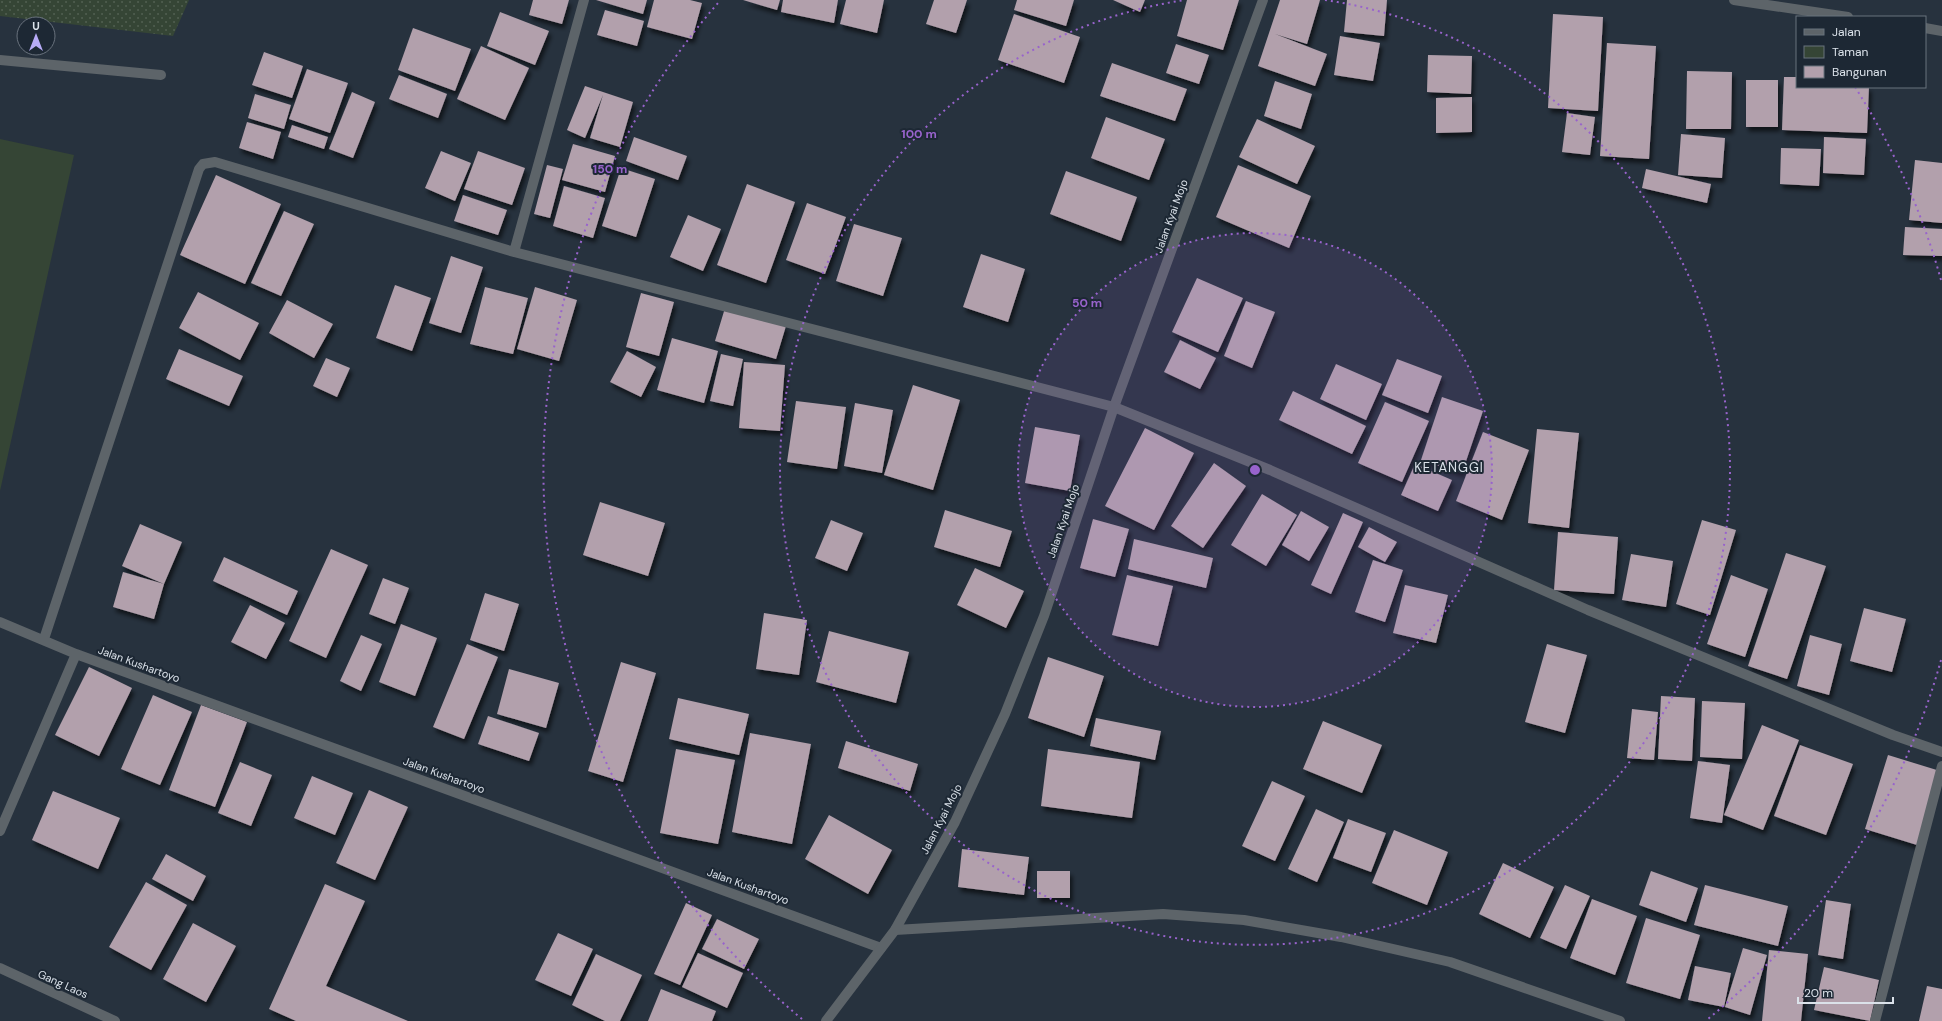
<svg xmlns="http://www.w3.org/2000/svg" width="1942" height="1021" viewBox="0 0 1942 1021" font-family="'DM Sans',sans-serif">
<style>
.grass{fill:url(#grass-dots)}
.park{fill:#354535}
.building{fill:#b2a0ac;filter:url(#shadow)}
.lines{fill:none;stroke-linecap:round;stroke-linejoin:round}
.service{stroke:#5d6469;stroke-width:10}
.minor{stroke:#5d6469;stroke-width:10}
.tertiary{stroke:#5d6469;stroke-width:10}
.ring{fill:none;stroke:#9863cc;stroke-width:2;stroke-dasharray:2 4}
.labels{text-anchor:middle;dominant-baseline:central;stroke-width:4;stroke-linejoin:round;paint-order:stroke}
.street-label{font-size:11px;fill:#dbe2ea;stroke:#1d2834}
.quarter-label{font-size:13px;letter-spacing:1px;fill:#dbe2ea;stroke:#1d2834}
.centre{fill:#9863cc;stroke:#1d2834;stroke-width:2}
.ring-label{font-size:12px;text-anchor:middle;font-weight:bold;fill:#9863cc;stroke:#1d2834;stroke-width:4;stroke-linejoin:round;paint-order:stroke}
</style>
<defs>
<pattern id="grass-dots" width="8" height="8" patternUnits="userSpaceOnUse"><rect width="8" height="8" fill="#354535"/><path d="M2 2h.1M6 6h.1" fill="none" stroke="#526052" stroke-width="1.8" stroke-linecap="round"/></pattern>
<filter id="shadow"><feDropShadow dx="2.5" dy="4.5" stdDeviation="2" flood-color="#0009"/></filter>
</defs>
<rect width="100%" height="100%" fill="#27323e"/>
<path class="grass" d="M0 0H189L173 36 0 16Z"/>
<path class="park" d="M0 139 74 155 0 491Z"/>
<path class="building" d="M533 0H569L562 24 529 15Z
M596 0H647L643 14Z
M654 0H690L702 3 692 39 647 27Z
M743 0H780L777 10Z
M783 0H838L834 23 781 12Z
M846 0H884L877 33 840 24Z
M934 0H967L956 33 926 24Z
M1017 0H1074L1066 26 1014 10Z
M1113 0H1145L1140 12Z
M1187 0H1239L1223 50 1177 36Z
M1280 0H1320L1307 44 1275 34 1327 54 1315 86 1258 66Z
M1347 0H1387L1384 36 1344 32Z
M605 10 644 21 637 46 597 35Z
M500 12 549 31 535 65 487 46Z
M1014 14 1080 37 1064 83 998 60Z
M1553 14 1603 17 1598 111 1548 108Z
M413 28 471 49 455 91 398 70Z
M1340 36 1380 43 1373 81 1334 75Z
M1607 43 1656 46 1649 159 1600 156Z
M1176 44 1209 55 1199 84 1166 73Z
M481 46 529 68 505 120 457 99Z
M264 52 303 66 292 98 252 85Z
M1428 55 1472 56 1471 94 1427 92Z
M1112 63 1187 89 1175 121 1100 96Z
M307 69 348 83 330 133 289 119Z
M1687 71 1732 72 1731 129H1686Z
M399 75 447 94 438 118 389 99Z
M1784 77H1797V87H1869L1867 133 1782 130Z
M1746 80H1778V127H1746Z
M1275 81 1312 94 1301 129 1264 116Z
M585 86 633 102 620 147 590 138 603 95 585 138 567 130Z
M352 92 375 102 353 158 329 149Z
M255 94 291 105 284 129 248 118Z
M1472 97V132L1436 133V98Z
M1567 113 1595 117 1590 155 1562 152Z
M1106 117 1165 139 1149 180 1091 158Z
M1257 119 1315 146 1297 184 1239 157Z
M247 122 281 132 273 159 239 148Z
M292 125 328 137 324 149 288 137Z
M1681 134 1725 138 1722 178 1678 175Z
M634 137 687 156 678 180 626 161Z
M1824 137 1866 139 1864 175 1823 173Z
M573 144 615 156 605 192 562 180Z
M1781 148 1821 149 1819 186 1780 184Z
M441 151 471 163 455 201 425 188Z
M478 151 525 168 512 205 464 189Z
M1915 160 1942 163V223L1909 220Z
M547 165 563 169 550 218 534 214Z
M1238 165 1311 196 1289 248 1216 217Z
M621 168 655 179 636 237 602 226Z
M1646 169 1711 184 1707 203 1642 188Z
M1066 171 1137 197 1121 241 1050 214Z
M216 175 281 204 245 284 180 255Z
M747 184 795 202 766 283 717 265Z
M564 186 605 198 593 238 553 226Z
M463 195 507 210 498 235 454 221Z
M807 203 846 217 825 274 786 260Z
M284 211 314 224 281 296 251 283Z
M688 215 721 229 703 271 670 257Z
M854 224 902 238 883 296 836 281Z
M1905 227 1942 229V256L1903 255Z
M981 254 1025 269 1008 322 963 307Z
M451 256 483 267 461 333 429 323Z
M1197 278 1243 298 1218 352 1172 332Z
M395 285 431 298 412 351 376 338Z
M485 287 528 298 513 354 470 344Z
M535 287 577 300 559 361 517 349Z
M198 292 259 323 240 360 179 328Z
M641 293 674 302 659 356 626 347Z
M287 300 333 324 314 358 269 333Z
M1246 301 1275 312 1252 368 1224 356Z
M725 308 786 326 776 359 715 341Z
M672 338 718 351 704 403 657 390Z
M1180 340 1216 358 1200 389 1164 372Z
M179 349 243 376 229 406 166 379Z
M627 351 656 367 641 397 610 382Z
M721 354 743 359 733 406 710 401Z
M326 358 350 368 337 397 313 386Z
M1397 359 1442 376 1428 413 1382 395Z
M744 362 785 365 780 431 739 428Z
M1336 364 1382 384 1366 420 1320 399Z
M913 385 960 400 933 490 884 475Z
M1293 391 1366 426 1352 454 1279 420Z
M1442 397 1483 411 1462 473 1421 460Z
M796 401 846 407 837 469 787 462Z
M1385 402 1429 421 1402 482 1358 463Z
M855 403 893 410 882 473 844 466Z
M1035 427 1080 435 1070 491 1025 483Z
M1145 428 1194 453 1154 530 1105 506Z
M1537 429 1579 433 1569 528 1528 523Z
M1483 432 1529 450 1502 520 1456 501Z
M1214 463 1246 486 1203 548 1171 526Z
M1415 464 1452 480 1438 511 1401 495Z
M1262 494 1297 515 1266 566 1231 545Z
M600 502 665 523 648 576 583 555Z
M945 510 1012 531 1000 567 934 547Z
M1301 511 1329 527 1309 561 1282 545Z
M1343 513 1363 522 1331 594 1311 585Z
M1093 519 1129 529 1115 577 1080 568Z
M831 520 863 533 847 571 815 558Z
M1702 520 1736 530 1710 615 1676 604Z
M140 524 182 542 164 584 122 566Z
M1369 527 1397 542 1385 562 1358 547Z
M1558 532 1618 537 1614 594 1554 590Z
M1134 539 1213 558 1206 588 1128 569Z
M331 549 368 565 326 658 289 641Z
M1786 553 1826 566 1787 679 1748 666Z
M1631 554 1673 561 1666 607 1622 600Z
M224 557 298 591 287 615 213 581Z
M1373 560 1403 570 1385 622 1355 612Z
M975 568 1024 591 1006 628 957 605Z
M123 572 164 584 154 619 113 607Z
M1127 575 1173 586 1158 646 1112 635Z
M1731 575 1768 589 1745 657 1707 644Z
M383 578 409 588 395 624 369 614Z
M1405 585 1448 595 1436 643 1393 633Z
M485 593 519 604 504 651 470 640Z
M250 605 285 623 266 659 231 642Z
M1864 608 1906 619 1892 672 1850 661Z
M764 613 807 620 799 675 756 669Z
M401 624 437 638 415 696 379 682Z
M829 631 909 652 896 703 816 682Z
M361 635 382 644 361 691 340 681Z
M1810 635 1842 644 1829 695 1797 686Z
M467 644 498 657 464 739 433 727Z
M1547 644 1587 655 1565 733 1525 722Z
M1048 657 1104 676 1084 737 1028 718Z
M621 662 656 673 623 782 588 771Z
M89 667 132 688 99 756 55 735Z
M509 669 559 683 546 728 497 714Z
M153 695 192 712 160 785 121 769Z
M1661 696 1695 698 1692 761 1658 759Z
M678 698 749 714 739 755 669 739Z
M1702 701 1745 703 1742 759 1700 757Z
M201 705 247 722 215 807 169 790Z
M1632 709 1658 712 1654 760 1627 758Z
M488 716 539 733 529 761 478 744Z
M1096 718 1161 731 1155 760 1090 746Z
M1323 721 1382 745 1362 793 1303 769Z
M1762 725 1799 740 1763 830 1724 815Z
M750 733 811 744 792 844 732 832Z
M846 741 918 764 910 791 838 768Z
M1800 745 1853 764 1826 835 1774 816Z
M676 749 735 760 718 844 660 833Z
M1048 749 1140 762 1132 818 1041 806Z
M1888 755 1940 771 1917 845 1865 829Z
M1698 761 1730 765 1722 823 1690 818Z
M240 762 272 775 251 826 218 813Z
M312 776 353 793 335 835 294 818Z
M1272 781 1305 796 1275 861 1242 846Z
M369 790 408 807 375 880 336 863Z
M53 791 120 818 98 869 32 840Z
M1316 809 1344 822 1317 882 1288 869Z
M829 815 892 850 868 894 805 859Z
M1348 819 1386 833 1371 872 1333 858Z
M1394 830 1448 852 1427 905 1372 883Z
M962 849 1029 857 1024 895 958 887Z
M166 854 206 876 193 901 152 879Z
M1503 863 1554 887 1530 938 1479 914Z
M1037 871H1070V898H1037Z
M1651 871 1698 888 1686 922 1639 905Z
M146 882 187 905 151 970 109 947Z
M325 884 365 901 326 986 408 1021H296L269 1009Z
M1565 885 1590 896 1566 949 1540 938Z
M1705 885 1788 906 1778 946 1694 925Z
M1592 899 1637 916 1615 975 1570 958Z
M1826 900 1851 904 1843 959 1818 955Z
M686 903 712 915 680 985 654 974Z
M1646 918 1700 935 1680 999 1626 983Z
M717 919 759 939 744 969 702 949Z
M193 923 236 946 206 1002 163 979Z
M558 933 593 949 571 996 535 980Z
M1743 948 1767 955 1750 1015 1725 1007Z
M1769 950 1808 954 1801 1021H1762Z
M698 953 743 973 727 1008 682 987Z
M596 954 642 975 620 1021H605L572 1005Z
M1695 966 1731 973 1724 1007 1688 1000Z
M1824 967 1879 980 1870 1021 1814 1010Z
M1927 986 1942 989V1021H1919Z
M661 989 716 1011 712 1021H648Z"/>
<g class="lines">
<path class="service" d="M0 60 161 75"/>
<path class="minor" d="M1734 0 1848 17
M1925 28 1942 31
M514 252 584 0
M0 622 76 654 881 948
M44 639 199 169 203 164 215 162 514 252 1114 407 1270 470 1588 610 1893 735 1942 752
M0 831 76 654
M895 930 1163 914 1244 920 1341 937 1450 962 1620 1021
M0 968 115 1021
M1875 1021 1942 766"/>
<path class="tertiary" d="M826 1021 895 930 955 822 1005 714 1044 616 1114 407 1263 0"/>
</g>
<circle cx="1255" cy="470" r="237" fill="#9863cc" fill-opacity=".12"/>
<g class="ring">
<circle cx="1255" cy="470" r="237"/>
<path d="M1325 0A475 475 0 1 1 1185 0"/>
<path d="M1941 660A712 712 0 0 1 1708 1019M802 1019A712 712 0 0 1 718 3M1855 87A712 712 0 0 1 1941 280"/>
</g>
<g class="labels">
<g class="street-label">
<text transform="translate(1171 216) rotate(-70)">Jalan Kyai Mojo</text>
<text transform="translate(1063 521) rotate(-71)">Jalan Kyai Mojo</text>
<text transform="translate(139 664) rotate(20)">Jalan Kushartoyo</text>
<text transform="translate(444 775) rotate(20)">Jalan Kushartoyo</text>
<text transform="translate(941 819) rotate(-63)">Jalan Kyai Mojo</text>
<text transform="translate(748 886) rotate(20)">Jalan Kushartoyo</text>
<text transform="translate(63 984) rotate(24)">Gang Laos</text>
</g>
<g class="quarter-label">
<text x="1449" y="467">KETANGGI</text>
</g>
</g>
<circle cx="1255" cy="470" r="6" class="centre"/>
<g class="ring-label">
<text x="919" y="138">100 m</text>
<text x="610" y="173">150 m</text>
<text x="1087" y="307">50 m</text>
</g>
<rect x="1796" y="16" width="130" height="72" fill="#1d2834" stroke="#69727d"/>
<rect x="1804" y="29" width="20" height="6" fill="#5d6469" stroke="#69727d"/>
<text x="1832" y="36" font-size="12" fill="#dbe2ea">Jalan</text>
<rect x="1804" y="46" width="20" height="12" fill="#354535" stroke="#69727d"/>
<text x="1832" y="56" font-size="12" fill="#dbe2ea">Taman</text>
<rect x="1804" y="66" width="20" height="12" fill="#b2a0ac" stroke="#69727d"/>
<text x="1832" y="76" font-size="12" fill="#dbe2ea">Bangunan</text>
<g transform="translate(36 36)"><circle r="19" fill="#1d2834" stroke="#69727d"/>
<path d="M0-3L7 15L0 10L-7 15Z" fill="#b7abf7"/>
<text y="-6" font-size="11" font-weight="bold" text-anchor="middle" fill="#dbe2ea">U</text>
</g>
<path d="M1798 997v6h95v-6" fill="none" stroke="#dbe2ea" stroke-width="2"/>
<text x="1804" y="997" font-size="12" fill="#dbe2ea" stroke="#1d2834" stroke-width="3" paint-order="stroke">20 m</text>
</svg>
